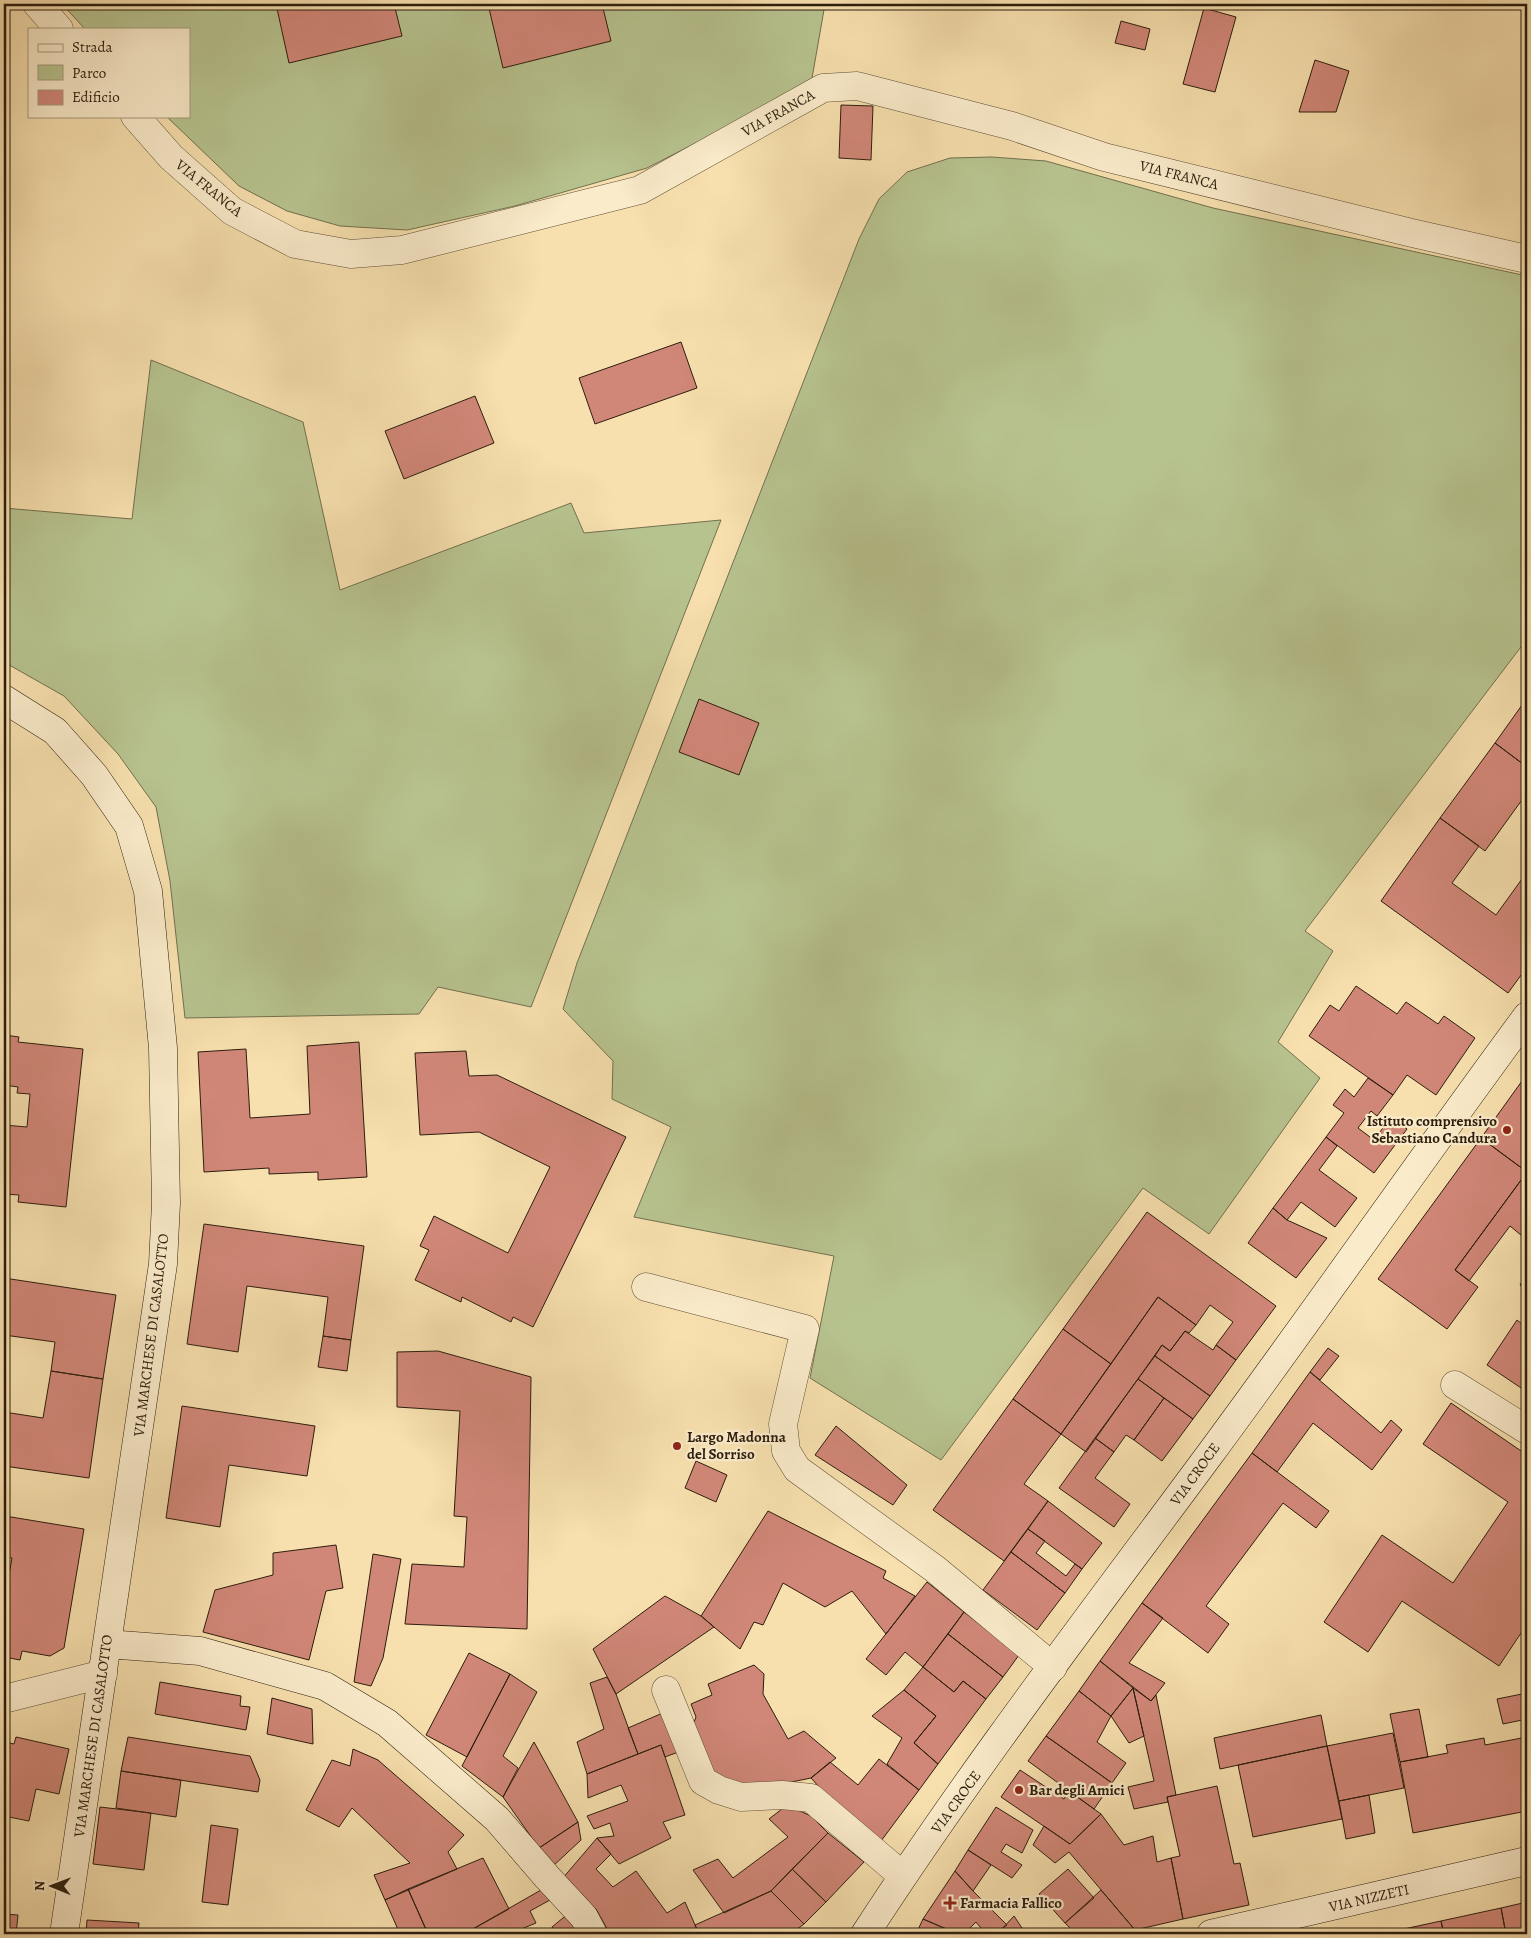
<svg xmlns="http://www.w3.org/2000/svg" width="1531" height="1938" viewBox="0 0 1531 1938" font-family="Alegreya,serif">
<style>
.green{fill:#b7c38f;stroke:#72704e}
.building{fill:#d18778;stroke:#2c1d0d}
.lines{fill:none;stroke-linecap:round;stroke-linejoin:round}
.street-casing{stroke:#5f4e35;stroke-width:29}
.secondary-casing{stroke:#2c1d0d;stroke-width:29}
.street{stroke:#faebca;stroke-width:28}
.secondary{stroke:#faebca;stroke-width:28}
.poi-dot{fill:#8f2418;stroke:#faebca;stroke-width:2}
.labels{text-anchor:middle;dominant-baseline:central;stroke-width:4.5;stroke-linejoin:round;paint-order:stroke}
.street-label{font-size:15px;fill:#2c1d0d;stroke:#faebca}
.poi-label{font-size:15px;font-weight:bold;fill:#2c1d0d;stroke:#faebca;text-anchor:start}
</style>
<rect width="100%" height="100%" fill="#f7e0ae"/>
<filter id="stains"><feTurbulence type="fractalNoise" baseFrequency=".004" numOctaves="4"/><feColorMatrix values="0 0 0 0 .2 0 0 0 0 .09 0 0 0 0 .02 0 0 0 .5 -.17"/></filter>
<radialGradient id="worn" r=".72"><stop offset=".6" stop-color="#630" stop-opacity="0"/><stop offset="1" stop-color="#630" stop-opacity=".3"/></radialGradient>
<path class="green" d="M62 4H825L811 84 647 168 515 206 407 230 340 226 287 211 239 186 166 116H189V29H85Z
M992 157 1046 161 1213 208 1527 276V639L1305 931 1333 951 1278 1042 1320 1078 1209 1234 1143 1188 941 1460 810 1378 834 1256 634 1217 671 1127 612 1099 613 1061 563 1009 577 963 859 239 879 199 907 172 950 158Z
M151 360 303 422 340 590 571 503 584 533 721 520 531 1007 438 987 419 1014 185 1018 170 881 156 807 118 754 64 696 4 662V508L132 519Z"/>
<path class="building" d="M276 4H394L402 36 289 63Z
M488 4H602L611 41 503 68Z
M1204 8 1236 17 1215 92 1183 84Z
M1121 21 1150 29 1145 50 1115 43Z
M1315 60 1349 71 1336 112H1299Z
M841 105 873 106 871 160 839 158Z
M681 342 697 388 595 424 579 378Z
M475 396 494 443 404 479 385 431Z
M1527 698V767L1495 743Z
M699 699 759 723 739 775 679 752Z
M1495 743 1527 767V793L1485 851 1440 818Z
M1440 818 1479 846 1452 883 1496 915 1527 872V967L1508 993 1381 901Z
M1356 986 1397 1014 1406 1002 1438 1024 1444 1016 1475 1038 1436 1095 1407 1075 1393 1095 1309 1036 1330 1005 1339 1011Z
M4 1035 19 1037 18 1042 83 1049 66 1207 18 1202 19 1195 4 1194V1125L27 1127 30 1094 17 1093 18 1087 4 1085Z
M359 1042 367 1177 318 1180V1172L269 1174V1168L204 1172 198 1052 246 1049 250 1118 310 1114 307 1046Z
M466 1051 469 1076 497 1075 626 1137 533 1327 513 1317 511 1322 462 1297 461 1302 415 1280 429 1250 420 1246 434 1216 508 1253 550 1167 479 1132 420 1135 415 1053Z
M1527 1074V1172L1481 1138Z
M1368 1078 1393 1095 1377 1116 1371 1111 1358 1128 1374 1140 1391 1117 1407 1129 1374 1173 1326 1137 1344 1113 1333 1105 1345 1089 1354 1097Z
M1326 1137 1337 1146 1319 1170 1357 1198 1335 1227 1301 1202 1287 1220 1273 1208Z
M1481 1138 1527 1172 1455 1270 1478 1287 1447 1329 1378 1279Z
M1527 1172V1240L1510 1226 1469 1281 1455 1270Z
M1273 1208 1287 1220 1327 1238 1296 1278 1248 1243Z
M1147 1212 1276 1306 1236 1360 1216 1345 1233 1322 1210 1305 1196 1325 1158 1297 1111 1364 1063 1329Z
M204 1224 364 1246 351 1340 323 1336 328 1297 247 1286 238 1352 187 1344Z
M1527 1273V1290L1520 1285Z
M4 1278 116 1295 103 1379 51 1371 55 1342 4 1335Z
M1158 1297 1196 1325 1189 1333 1185 1331 1170 1351 1162 1345 1086 1452 1061 1434Z
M1517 1320 1527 1328V1392L1487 1365Z
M1063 1329 1111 1364 1061 1434 1013 1399Z
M1185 1331 1213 1350 1216 1345 1236 1360 1210 1396 1155 1356 1162 1345 1170 1351Z
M323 1336 351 1340 347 1371 318 1367Z
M1328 1348 1339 1356 1320 1380 1310 1372Z
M438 1351 531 1377 527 1629 405 1624 412 1564 464 1567 467 1517 454 1516 460 1411 397 1407V1352Z
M1155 1356 1210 1396 1193 1419 1138 1379Z
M51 1371 103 1379 89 1478 4 1466V1412L43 1418Z
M1310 1372 1381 1433 1391 1420 1402 1430 1372 1470 1313 1423 1277 1472 1252 1453Z
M1138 1379 1164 1398 1134 1440 1126 1435 1114 1452 1095 1438Z
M1164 1398 1193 1419 1162 1461 1134 1440Z
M1013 1399 1061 1434 1024 1484 1048 1501 1004 1561 933 1510Z
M1451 1403 1527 1455V1624L1499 1666 1402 1601 1368 1652 1324 1622 1382 1535 1453 1583 1508 1502 1423 1444Z
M182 1406 315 1426 307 1476 229 1465 220 1527 166 1518Z
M836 1426 907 1485 893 1505 815 1455Z
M1095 1438 1114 1452 1095 1478 1130 1504 1114 1527 1059 1488Z
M1252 1453 1329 1511 1316 1528 1283 1503 1206 1606 1229 1624 1208 1653 1142 1603Z
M696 1461 727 1475 716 1502 685 1488Z
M1048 1501 1102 1543 1082 1569 1028 1529Z
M768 1511 886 1571 883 1578 915 1596 886 1634 852 1591 825 1607 783 1583 763 1625 754 1622 740 1649 701 1616Z
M5 1516 84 1529 64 1648 50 1656 22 1651 20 1660 4 1657V1602L12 1558 4 1557Z
M1028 1529 1045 1541 1036 1553 1066 1576 1075 1564 1082 1569 1065 1593 1011 1552Z
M336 1545 343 1588 326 1591 309 1660 203 1632 215 1590 273 1575V1553Z
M1011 1552 1065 1593 1037 1630 983 1590Z
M373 1554 401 1559 383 1658 371 1686 354 1682Z
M927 1582 964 1612 923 1667 905 1652 886 1675 866 1659Z
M665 1596 701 1616 714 1627 616 1694 593 1649Z
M1142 1603 1163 1618 1129 1663 1165 1683 1151 1701 1100 1661Z
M964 1612 1019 1655 1003 1677 948 1634Z
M948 1634 1003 1677 986 1699 963 1681 954 1692 923 1667Z
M469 1653 510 1674 467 1757 426 1735Z
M1100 1661 1133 1688 1111 1716 1079 1691Z
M754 1665 764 1674 763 1694 788 1739 804 1731 836 1758 811 1778 772 1786H743L712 1772 691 1730 696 1717 691 1704 712 1695 708 1684Z
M923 1667 954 1692 963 1681 986 1699 938 1764 914 1743 936 1716 904 1690Z
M510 1674 537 1692 503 1756 518 1768 503 1797 462 1766Z
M607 1677 616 1694 638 1754 587 1774 577 1742 604 1729 590 1683Z
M160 1682 241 1696 240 1706 250 1707 246 1730 155 1714Z
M1133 1688 1151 1701 1156 1695 1176 1795 1167 1797 1168 1802 1134 1809 1128 1787 1154 1781Z
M1133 1688 1144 1736 1129 1743 1111 1716Z
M904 1690 936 1716 914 1743 938 1764 919 1790 887 1764 902 1738 872 1716Z
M1079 1691 1111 1716 1097 1742 1126 1763 1112 1783 1046 1736Z
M1527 1693V1719L1503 1724 1497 1699Z
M272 1698 312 1709 313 1744 267 1734Z
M1419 1709 1428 1757 1400 1762 1390 1714Z
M665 1712 681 1751 665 1757 661 1745 638 1754 628 1728Z
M1321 1715 1327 1746 1220 1769 1214 1738Z
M1393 1733 1404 1788 1339 1801 1327 1746Z
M1046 1736 1112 1783 1094 1809 1028 1761Z
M16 1737 69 1749 59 1794 36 1789 29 1821 4 1816V1742L14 1744Z
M128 1737 250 1756 260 1780 258 1792 121 1771Z
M1527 1737V1811L1413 1833 1400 1762 1448 1753 1446 1745 1484 1738 1485 1745Z
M534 1742 578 1822 539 1848 503 1797Z
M661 1745 685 1815 663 1822 671 1838 619 1864 597 1838 614 1836 610 1823 594 1829 587 1816 628 1801 621 1785 588 1798 587 1774Z
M1327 1746 1342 1819 1253 1837 1238 1765Z
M353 1749 378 1760 464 1835 448 1852 457 1869 385 1900 374 1875 410 1863 352 1808 339 1827 306 1810 332 1760 350 1766Z
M879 1759 919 1790 881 1841 846 1817 811 1778 830 1762 858 1785Z
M1020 1770 1064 1799 1069 1791 1101 1814 1070 1844 1001 1797Z
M121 1771 181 1780 176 1817 116 1808Z
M1217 1786 1234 1864 1240 1863 1249 1905 1183 1919 1171 1858 1180 1856 1167 1797Z
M1369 1795 1375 1833 1346 1839 1339 1801Z
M787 1805 811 1816 828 1833 771 1891 724 1913 693 1870 718 1859 733 1878 788 1837 769 1819Z
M100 1807 151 1813 144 1870 93 1864Z
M996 1807 1033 1830 1022 1853 1006 1844 1001 1852 1022 1865 1012 1878 968 1850Z
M1101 1814 1124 1845 1153 1836 1157 1862 1171 1858 1183 1919 1135 1930 1069 1852 1055 1863 1033 1845 1044 1826 1070 1844Z
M578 1822 581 1840 552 1867 539 1848Z
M211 1825 238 1829 228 1905 202 1902Z
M828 1833 864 1862 826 1902 792 1869Z
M597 1838 611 1854 596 1869 613 1887 636 1871 667 1913 685 1902 699 1934H610L596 1909 562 1879Z
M968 1850 991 1865 973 1891 955 1871Z
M483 1858 509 1909 464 1934H428L408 1889Z
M792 1869 826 1902 804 1924 771 1891Z
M1068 1869 1094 1898 1065 1923 1039 1894Z
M955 1871 973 1891 1007 1925 994 1934H986L976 1922 964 1934H958L923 1919Z
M408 1889 428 1934H400L385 1900Z
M541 1890 550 1900 530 1911 536 1923 509 1934H464Z
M1101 1890 1135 1930 1113 1934H1076L1065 1923Z
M771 1891 804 1924 791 1934H699L695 1925Z
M1527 1902V1934H1506L1501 1908Z
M1501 1908 1506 1934H1444L1441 1921Z
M569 1913 579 1934H555L552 1927Z
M4 1914 18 1915 16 1934H4Z
M1014 1916 1026 1934H1003L1001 1930Z
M923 1919 958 1934H916Z
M87 1920 139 1923 138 1934H86Z
M1441 1921 1444 1934H1391L1390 1932Z"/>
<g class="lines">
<defs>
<path id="street" d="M37 4 59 29
M135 116 171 157 232 211 295 244 351 254 402 250 640 190 823 88 857 86 1012 126 1104 157 1412 233 1527 259
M646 1287 805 1329 783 1424 786 1451 797 1469 935 1569 1053 1667
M1455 1385 1527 1430
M666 1690 703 1781 719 1790 741 1797 782 1795 811 1798 903 1876
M4 1699 103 1674"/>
<path id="secondary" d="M4 699 55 731 94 775 129 826 148 891 163 1048 166 1203 163 1264 64 1934
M107 1644 200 1651 325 1686 387 1723 497 1819 547 1877 584 1917 593 1934
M865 1934C972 1769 1093 1612 1210 1454 1317 1309 1420 1161 1527 1016
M1211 1934 1527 1861"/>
</defs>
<use href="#street" class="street-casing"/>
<use href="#secondary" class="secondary-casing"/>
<use href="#street" class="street"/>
<use href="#secondary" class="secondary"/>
</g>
<g class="poi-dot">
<circle cx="1507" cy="1130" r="5"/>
<circle cx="677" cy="1446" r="5"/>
<circle cx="1019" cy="1790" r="5"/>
<path d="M947.5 1895.5h5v5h5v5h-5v5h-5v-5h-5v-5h5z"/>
</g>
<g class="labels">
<g class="street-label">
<text transform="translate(778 113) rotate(-29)">VIA FRANCA</text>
<text transform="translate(1179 175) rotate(14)">VIA FRANCA</text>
<text transform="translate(209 188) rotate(39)">VIA FRANCA</text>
<text transform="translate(151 1335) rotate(-83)">VIA MARCHESE DI CASALOTTO</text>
<text transform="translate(1195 1474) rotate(-54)">VIA CROCE</text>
<text transform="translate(93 1736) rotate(-82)">VIA MARCHESE DI CASALOTTO</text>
<text transform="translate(956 1802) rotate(-54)">VIA CROCE</text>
<text transform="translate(1369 1898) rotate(-13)">VIA NIZZETI</text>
</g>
<g class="poi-label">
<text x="1497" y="1121" text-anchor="end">Istituto comprensivo<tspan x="1497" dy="17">Sebastiano Candura</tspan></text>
<text x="687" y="1437">Largo Madonna<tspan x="687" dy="17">del Sorriso</tspan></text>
<text x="1029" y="1790">Bar degli Amici</text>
<text x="960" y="1903">Farmacia Fallico</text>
</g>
</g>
<rect width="1531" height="1938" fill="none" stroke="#f7e0ae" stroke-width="20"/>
<rect x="5" y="5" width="1521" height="1928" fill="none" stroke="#2c1d0d" stroke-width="2.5"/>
<rect x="10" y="10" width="1511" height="1918" fill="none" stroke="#2c1d0d"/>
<rect x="28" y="28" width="162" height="90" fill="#faebca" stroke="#a8997e"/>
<rect x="38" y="44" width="25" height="8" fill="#faebca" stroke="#a8997e"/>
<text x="72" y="52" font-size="15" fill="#2c1d0d">Strada</text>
<rect x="38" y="65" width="25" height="15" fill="#b7c38f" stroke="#a8997e"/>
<text x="72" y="78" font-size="15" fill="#2c1d0d">Parco</text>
<rect x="38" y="90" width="25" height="15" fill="#d18778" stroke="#a8997e"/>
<text x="72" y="102" font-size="15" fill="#2c1d0d">Edificio</text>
<g transform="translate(52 1886) rotate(271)" stroke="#faebca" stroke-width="4" paint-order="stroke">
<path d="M0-4L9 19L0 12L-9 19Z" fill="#2c1d0d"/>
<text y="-8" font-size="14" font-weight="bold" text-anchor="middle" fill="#2c1d0d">N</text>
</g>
<rect width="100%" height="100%" filter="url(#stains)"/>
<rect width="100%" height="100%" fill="url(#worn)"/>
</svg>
